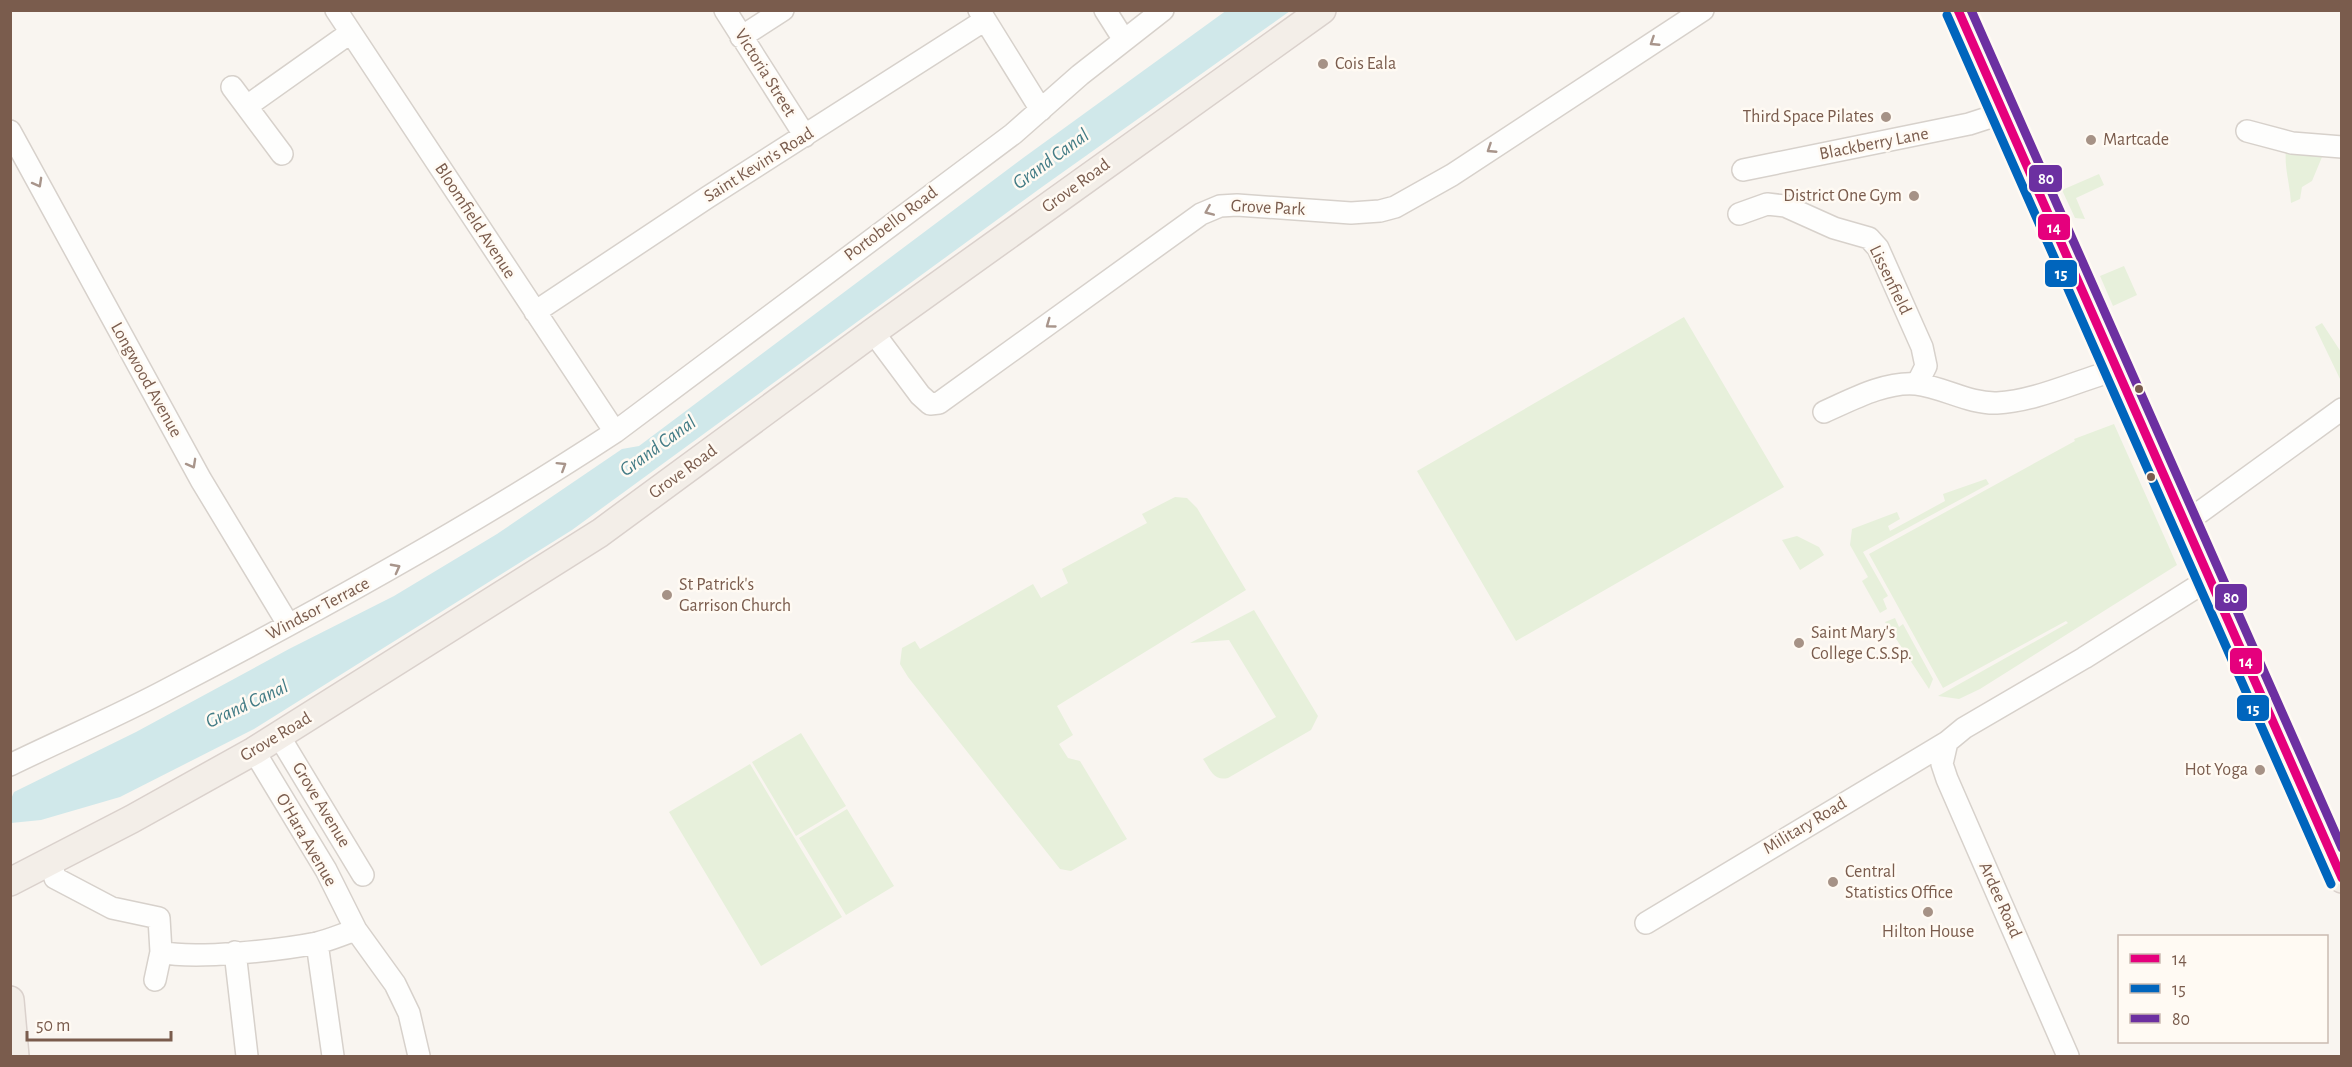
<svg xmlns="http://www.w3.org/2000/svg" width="2352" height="1067" viewBox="0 0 2352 1067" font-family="'Alegreya Sans',sans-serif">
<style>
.green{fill:#e7f0db}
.water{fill:#d0e8ea}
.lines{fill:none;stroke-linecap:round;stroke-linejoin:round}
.minor-casing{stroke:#d7d1cb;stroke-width:24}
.major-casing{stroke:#dad1cc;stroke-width:30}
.minor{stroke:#fefefd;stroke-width:21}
.major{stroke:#f3eee8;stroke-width:27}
.bus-1-casing{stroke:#fffaf3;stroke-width:14}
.bus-2-casing{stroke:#fffaf3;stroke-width:14}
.bus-3-casing{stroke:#fffaf3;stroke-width:14}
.bus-1{stroke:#e5007d;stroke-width:9}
.bus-2{stroke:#0065bd;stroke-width:9}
.bus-3{stroke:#6c30a1;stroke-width:9}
.oneway{stroke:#a8958b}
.poi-dot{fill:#a69286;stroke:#fffaf3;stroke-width:2}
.bus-dot{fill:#7a5c4d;stroke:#fffaf3;stroke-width:2}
.labels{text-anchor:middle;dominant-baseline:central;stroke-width:5;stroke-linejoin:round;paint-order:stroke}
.poi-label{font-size:18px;fill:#7a5c4d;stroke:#fffaf3;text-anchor:start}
.street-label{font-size:18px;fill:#7a5c4d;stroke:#fffaf3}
.water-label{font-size:20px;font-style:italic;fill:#437c86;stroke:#fffaf3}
.line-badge{stroke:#fffaf3;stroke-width:2}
.badge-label{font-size:16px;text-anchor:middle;font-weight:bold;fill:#fff}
</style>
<rect width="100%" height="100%" fill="#f9f5f0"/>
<path class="green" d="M2286 149 2322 157 2312 181 2302 187 2300 199 2291 203C2290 184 2284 168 2286 149Z
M2099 174 2104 185 2076 198 2085 219 2075 218 2062 190Z
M2124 266 2137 295 2113 306 2100 276Z
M1684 317 1784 487 1516 641 1417 471Z
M2322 323 2341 352V381L2315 327Z
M2114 424 2177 565 1980 689 1959 699 1938 696 2068 623 2066 621 1943 688 1869 554 2075 441 2074 439Z
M1986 479 1989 484 1863 552 1888 596 1883 599 1887 609 1880 613 1862 581 1868 577 1850 545 1852 529 1897 512 1900 519 1888 526 1890 531 1945 501 1943 494Z
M1175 497 1187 498 1197 508 1246 590 1057 706 1073 735 1059 744 1068 758 1080 761 1127 839 1071 871 1060 869 908 677 900 664 902 648 915 641 920 649 1033 584 1041 598 1068 583 1062 569 1147 523 1142 514Z
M1797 536 1819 547 1824 555 1800 570 1782 540Z
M1254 610 1318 716 1311 730 1228 778C1214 781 1211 771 1203 759L1276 717 1229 640 1190 643Z
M1895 618 1899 627 1903 624 1933 679 1929 689 1885 622Z
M801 733 846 806 796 836 752 762Z
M750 764 842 917 761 966 669 812Z
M847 809 894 886 846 915 799 838Z"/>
<path class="water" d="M1227 10 1290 11 1042 187 572 530 254 729 120 797 41 820 11 823V799L14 792 136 732 289 649 394 596 497 534 622 449 639 446 1023 158Z"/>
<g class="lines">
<defs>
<path id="minor" d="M336 10 615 432
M725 10 805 136
M979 10 1041 110
M1105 10 1124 40
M741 37 783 10
M232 87 282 154
M247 106 350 33
M10 131 201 480 288 624
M2247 131 2292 143 2342 147
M1743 170 1969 124 2003 113
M1739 214 1767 204 1785 206 1834 228 1869 238 1878 248 1922 347 1926 366 1917 384
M535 312 708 197 985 20
M873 332 920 395 930 404 939 403 1201 214 1220 206 1237 205 1351 213 1380 211 1395 207 1452 175 1703 10
M1824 412C1851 400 1886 381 1916 384 1943 387 1969 404 1997 403 2037 401 2078 380 2117 370
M2185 523 2342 409
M279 736 363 875
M1947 742 1942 764 1947 779 2068 1056
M254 751 326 870 356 930 395 984 409 1013 419 1056
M10 765C63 739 118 716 170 688 322 609 472 526 615 432L1013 134 1080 75 1163 10
M51 861 55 878 112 908 159 918 161 952C194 960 281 950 317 943 330 940 343 934 356 930
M1646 923 1947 742 1964 728 2084 658 2209 579
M317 943 333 1056
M235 952 247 1056
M155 980 161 952"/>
<path id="major" d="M1958 10 2342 879
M10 882 132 819 254 751 600 533 873 332 1322 10
M10 1000 15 1056"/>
</defs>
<use href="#minor" class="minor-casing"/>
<use href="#major" class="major-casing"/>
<use href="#minor" class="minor"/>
<use href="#major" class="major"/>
<defs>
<path id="bus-1" d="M1958 10 2342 878"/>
<path id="bus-2" d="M1947 15 2331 884"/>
<path id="bus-3" d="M1971 10 2342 848"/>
</defs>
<use href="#bus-1" class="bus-1-casing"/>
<use href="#bus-2" class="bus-2-casing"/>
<use href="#bus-3" class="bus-3-casing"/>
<use href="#bus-1" class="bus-1"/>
<use href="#bus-2" class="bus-2"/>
<use href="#bus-3" class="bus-3"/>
</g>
<defs><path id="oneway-chevron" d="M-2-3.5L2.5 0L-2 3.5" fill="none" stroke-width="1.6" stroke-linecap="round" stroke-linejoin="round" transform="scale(1.5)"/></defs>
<g class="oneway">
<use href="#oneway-chevron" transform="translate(1654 42) rotate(147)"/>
<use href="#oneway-chevron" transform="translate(1491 149) rotate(147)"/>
<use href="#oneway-chevron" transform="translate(38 183) rotate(61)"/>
<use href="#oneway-chevron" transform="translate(1209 211) rotate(157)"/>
<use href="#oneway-chevron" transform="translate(1050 324) rotate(144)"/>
<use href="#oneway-chevron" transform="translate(192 464) rotate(61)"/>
<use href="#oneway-chevron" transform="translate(562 466) rotate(-32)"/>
<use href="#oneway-chevron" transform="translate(396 568) rotate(-28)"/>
</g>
<g class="poi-dot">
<circle cx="1323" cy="64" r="6"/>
<circle cx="1886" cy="117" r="6"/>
<circle cx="2091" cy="140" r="6"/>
<circle cx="1914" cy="196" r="6"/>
<circle cx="667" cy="595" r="6"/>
<circle cx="1799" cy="643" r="6"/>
<circle cx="2260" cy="770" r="6"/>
<circle cx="1833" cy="882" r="6"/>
<circle cx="1928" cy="912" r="6"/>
</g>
<g class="bus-dot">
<circle cx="2139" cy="389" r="5"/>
<circle cx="2151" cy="477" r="5"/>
</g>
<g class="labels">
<g class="poi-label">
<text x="1335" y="64">Cois Eala</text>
<text x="1874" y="117" text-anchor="end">Third Space Pilates</text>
<text x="2103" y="140">Martcade</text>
<text x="1902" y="196" text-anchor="end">District One Gym</text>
<text x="679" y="585">St Patrick's<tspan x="679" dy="21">Garrison Church</tspan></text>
<text x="1811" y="633">Saint Mary's<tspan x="1811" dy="21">College C.S.Sp.</tspan></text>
<text x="2248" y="770" text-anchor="end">Hot Yoga</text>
<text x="1845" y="872">Central<tspan x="1845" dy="21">Statistics Office</tspan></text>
<text x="1928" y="932" text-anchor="middle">Hilton House</text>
</g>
<g class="street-label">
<text transform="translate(765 73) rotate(58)">Victoria Street</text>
<text transform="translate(1874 144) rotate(-11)">Blackberry Lane</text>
<text transform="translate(759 165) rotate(-32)">Saint Kevin's Road</text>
<text transform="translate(1076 186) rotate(-36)">Grove Road</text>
<text transform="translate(1268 208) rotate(3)">Grove Park</text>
<text transform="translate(475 221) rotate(57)">Bloomfield Avenue</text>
<text transform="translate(891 224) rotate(-37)">Portobello Road</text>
<text transform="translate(1890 280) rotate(64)">Lissenfield</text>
<text transform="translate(146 380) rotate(61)">Longwood Avenue</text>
<text transform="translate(683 472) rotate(-36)">Grove Road</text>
<text transform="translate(318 609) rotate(-28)">Windsor Terrace</text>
<text transform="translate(276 737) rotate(-31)">Grove Road</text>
<text transform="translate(321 805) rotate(59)">Grove Avenue</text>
<text transform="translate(1805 826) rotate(-31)">Military Road</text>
<text transform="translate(306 840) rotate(60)">O'Hara Avenue</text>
<text transform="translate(2000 900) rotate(66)">Ardee Road</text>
</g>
<g class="water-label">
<text transform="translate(1051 159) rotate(-36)">Grand Canal</text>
<text transform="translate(658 446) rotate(-36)">Grand Canal</text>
<text transform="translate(247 704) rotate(-25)">Grand Canal</text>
</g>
</g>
<g class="line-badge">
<rect x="2028" y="164" width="35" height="29" rx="6" fill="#6c30a1"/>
<rect x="2037" y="213" width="34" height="28" rx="6" fill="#e5007d"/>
<rect x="2044" y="259" width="34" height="29" rx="6" fill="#0065bd"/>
<rect x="2214" y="583" width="34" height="29" rx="6" fill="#6c30a1"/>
<rect x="2229" y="647" width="34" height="28" rx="6" fill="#e5007d"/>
<rect x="2236" y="694" width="34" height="28" rx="6" fill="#0065bd"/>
</g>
<g class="badge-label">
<text x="2046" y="184">80</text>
<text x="2054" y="233">14</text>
<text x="2061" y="279">15</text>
<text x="2231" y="603">80</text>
<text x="2246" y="667">14</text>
<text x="2253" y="714">15</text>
</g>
<rect width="2352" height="1067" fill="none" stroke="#7a5c4d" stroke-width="24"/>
<rect x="2118" y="935" width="210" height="108" fill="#fffaf3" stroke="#cabbb1" stroke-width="1.5"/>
<rect x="2130" y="954" width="30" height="9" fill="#e5007d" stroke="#cabbb1" stroke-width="1.5"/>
<text x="2172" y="965" font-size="18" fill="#7a5c4d">14</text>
<rect x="2130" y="984" width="30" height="9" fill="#0065bd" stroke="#cabbb1" stroke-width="1.5"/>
<text x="2172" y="995" font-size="18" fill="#7a5c4d">15</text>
<rect x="2130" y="1014" width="30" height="9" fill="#6c30a1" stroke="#cabbb1" stroke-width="1.5"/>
<text x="2172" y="1025" font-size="18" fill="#7a5c4d">80</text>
<path d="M27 1031v9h144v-9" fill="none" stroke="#7a5c4d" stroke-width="3"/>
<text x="36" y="1031" font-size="18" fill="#7a5c4d" stroke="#fffaf3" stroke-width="4.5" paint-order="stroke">50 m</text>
</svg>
